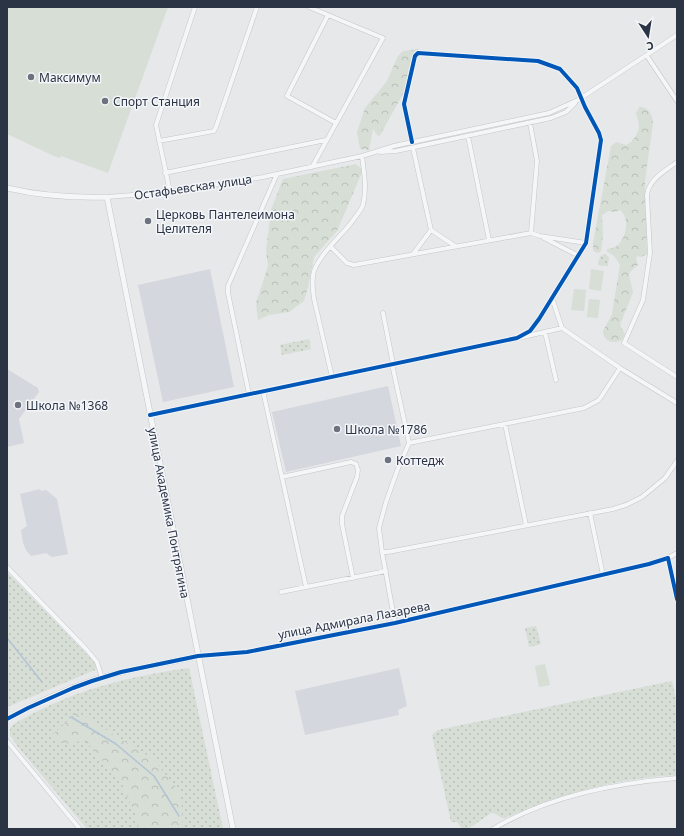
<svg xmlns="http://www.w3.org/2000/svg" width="684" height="836" viewBox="0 0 684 836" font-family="'Noto Sans',sans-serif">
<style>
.built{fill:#d4d7dd}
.green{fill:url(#green-dots)}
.forest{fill:url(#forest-crowns)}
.pitch{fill:#d6ded6}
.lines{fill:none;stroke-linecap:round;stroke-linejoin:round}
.stream{stroke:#b4c4d5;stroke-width:1.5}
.minor-casing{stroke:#c4c6c8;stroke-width:5}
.tertiary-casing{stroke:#c4c6c8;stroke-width:6}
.minor{stroke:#f5f6f7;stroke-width:4}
.tertiary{stroke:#f5f6f7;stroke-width:5}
.cycleway-casing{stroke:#f4f6f9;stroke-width:6}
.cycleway{stroke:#0057b8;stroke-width:4}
.poi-dot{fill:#6c737f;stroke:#f4f6f9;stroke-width:1.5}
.labels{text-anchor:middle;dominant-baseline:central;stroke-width:3;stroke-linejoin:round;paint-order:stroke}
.poi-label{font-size:12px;fill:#2b3445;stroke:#f4f6f9;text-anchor:start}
.street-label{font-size:12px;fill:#2b3445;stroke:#f4f6f9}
</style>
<defs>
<pattern id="green-dots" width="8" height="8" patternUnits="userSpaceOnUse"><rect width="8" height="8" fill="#d6ded6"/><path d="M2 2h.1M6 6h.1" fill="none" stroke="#b8bfb9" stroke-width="1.8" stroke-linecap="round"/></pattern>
<pattern id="forest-crowns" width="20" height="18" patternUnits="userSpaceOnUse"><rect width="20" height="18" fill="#d6ded6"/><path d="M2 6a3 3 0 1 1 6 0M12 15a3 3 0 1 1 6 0" fill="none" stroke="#b8bfb9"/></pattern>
</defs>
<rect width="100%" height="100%" fill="#e6e8ea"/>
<path class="built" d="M210 269 234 387 163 402 138 285Z
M7 369 38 388 39 392 19 419 24 443 7 447Z
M388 386 401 446 286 472 272 412Z
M40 489 41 491 46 490 57 499 68 554 52 557 46 553 31 556 26 550 23 543 21 530 27 526 20 494Z
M399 668 407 706 398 710 399 715 305 735 295 691Z"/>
<path class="green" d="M605 254 609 257 608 266 598 265 600 256Z
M309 339 311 349 282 355 280 345Z
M7 572 97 665 95 670 7 707Z
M536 626 541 644 529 647 525 628Z
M189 668 223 829H87L18 747 10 735V728L14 724C67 692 128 676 189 668Z
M672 681 677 704V775C618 778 559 794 505 818H502L494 813H491L468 829H462L457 822H451L432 735 438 730Z"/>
<path class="forest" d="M418 49 409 83 379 137 373 129 369 150 360 149 357 132 365 108 387 81 398 56 403 51Z
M639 107C649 107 652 114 653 123L645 181 647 254 641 257 638 256 636 258 638 265 630 272 629 275 633 292 620 325 625 334 622 340 616 342C609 342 603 339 603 331L612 314 620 265 615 257 610 253 607 252V249C610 248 614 248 617 246 626 238 631 219 620 210L614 212 608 211 602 215 603 235 601 251 598 253 595 252 593 250V243L611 146 616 142 626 145C632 143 639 133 639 126 639 122 637 117 636 113Z
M356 164 363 170 337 231 314 257 308 287 304 301 289 312 269 315 258 320 256 303 268 266 266 251 271 210 283 179Z
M77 712 153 759 181 794 183 829H138V821L122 784 85 740 65 744 51 736Z"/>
<path class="pitch" d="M7 7H168L108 173 61 156 60 158 54 156 7 134Z
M591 269 604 271 601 291 589 289Z
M574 289 586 290 584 311 571 310Z
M589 299 600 300 598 318 587 317Z
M545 664 550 685 539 687 535 666Z"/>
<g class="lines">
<path class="stream" d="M7 638 42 682
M71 717 116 744 154 776 179 816"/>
<defs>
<path id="minor" d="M309 7 383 38 312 167
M328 15 287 96 336 123
M647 56 677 101
M530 123 537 161 531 233
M468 136 489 240
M159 141 214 131 216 127 257 7
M413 148 431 230 455 246
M380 152 396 151 551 118 566 112 575 103
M677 162C665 171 649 179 647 195L650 253 643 300 624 343 677 377
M165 173 326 140
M170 192 156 125 195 7
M107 197 170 192 263 177 362 156 394 146 549 113 578 100 677 35
M544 238 579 256
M331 247 347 263 354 265 531 233 540 236 586 243
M413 254 431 230
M552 298 562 328 620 368 677 403
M383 313 393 364
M545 332 556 380
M523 337 562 328
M392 364 409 443 397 471 386 502 379 528 382 552 395 623
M332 377 314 299C313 290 311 280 314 271 320 254 340 237 351 223 355 217 361 211 363 205 367 189 364 172 362 156
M263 391 306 587
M249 394 228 293V286L277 174
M150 415 517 338 530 331 539 319 586 243 601 140 599 133 585 107 577 88 560 69 538 61 418 53 415 56 404 104 412 142
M505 424 526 525
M409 443 584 408 599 400 620 368
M282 477 351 462 356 464 358 470 357 477 342 516V524L353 578
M590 513 603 575
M382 552H388L613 509 626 505 642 497 665 478 677 461
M668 558 677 553
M7 567 87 650 97 662 102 678
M281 592 386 571
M198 656 247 652 395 623 649 564 668 558 677 599
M7 741 80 829
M493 829C546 797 616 783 677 778"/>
<path id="tertiary" d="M7 188C41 196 73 198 107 197L233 829
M7 719C34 704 64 690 93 680 127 669 163 664 198 656"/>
</defs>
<use href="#minor" class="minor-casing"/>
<use href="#tertiary" class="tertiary-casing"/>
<use href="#minor" class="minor"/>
<use href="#tertiary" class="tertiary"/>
<defs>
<path id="cycleway" d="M150 415 517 338 530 331 539 319 586 243 601 140 599 133 585 107 577 88 560 69 538 61 418 53 415 56 404 104 412 142
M7 719 28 708 73 688 92 681 121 672 198 656 247 652 395 623 649 564 668 558 677 599"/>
</defs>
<use href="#cycleway" class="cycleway-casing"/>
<use href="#cycleway" class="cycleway"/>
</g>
<g class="poi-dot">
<circle cx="31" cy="77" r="4"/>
<circle cx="105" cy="101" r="4"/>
<circle cx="148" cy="221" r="4"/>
<circle cx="18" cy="405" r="4"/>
<circle cx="337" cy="429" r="4"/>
<circle cx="388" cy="460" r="4"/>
</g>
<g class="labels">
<g class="poi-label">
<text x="39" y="77">Максимум</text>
<text x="113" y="101">Спорт Станция</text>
<text x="156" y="214">Церковь Пантелеимона<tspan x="156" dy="14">Целителя</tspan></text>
<text x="26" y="405">Школа №1368</text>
<text x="345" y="429">Школа №1786</text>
<text x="396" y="460">Коттедж</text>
</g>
<g class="street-label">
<text transform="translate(193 187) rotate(-8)">Остафьевская улица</text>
<text transform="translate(169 513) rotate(79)">улица Академика Понтрягина</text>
<text transform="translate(354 620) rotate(-11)">улица Адмирала Лазарева</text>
</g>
</g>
<rect width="684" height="836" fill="none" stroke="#2b3445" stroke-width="16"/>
<g transform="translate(648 36) rotate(168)" stroke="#f4f6f9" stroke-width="3" paint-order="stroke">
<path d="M0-3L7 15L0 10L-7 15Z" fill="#2b3445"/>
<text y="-6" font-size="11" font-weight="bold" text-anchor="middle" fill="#2b3445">С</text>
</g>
</svg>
